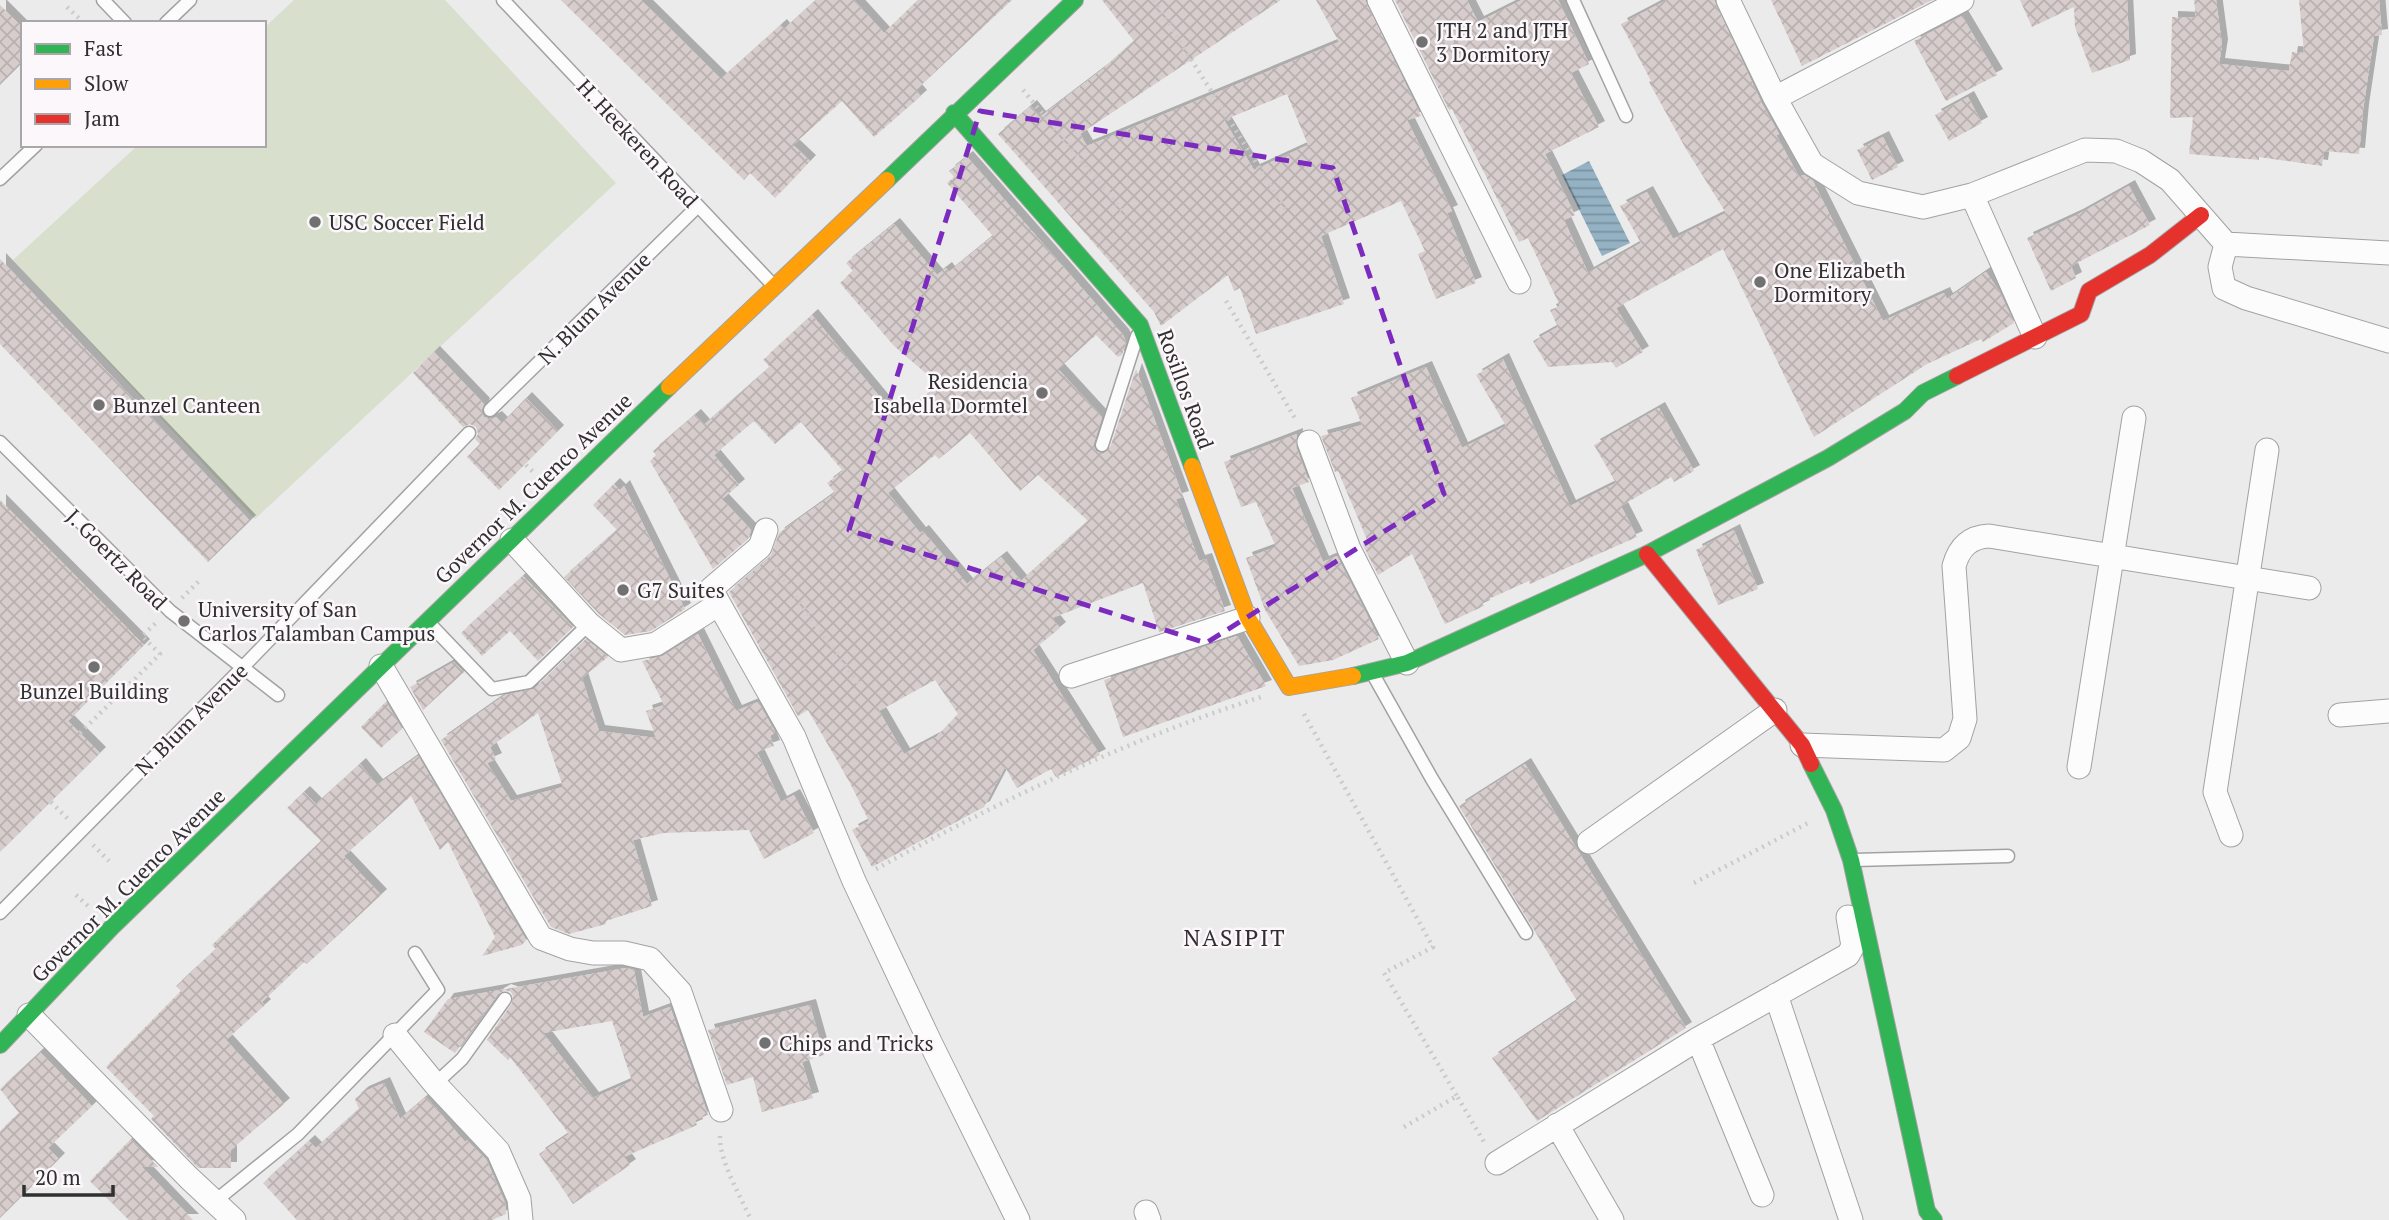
<svg xmlns="http://www.w3.org/2000/svg" width="2389" height="1220" viewBox="0 0 2389 1220" font-family="'PT Serif',serif">
<style>
.pitch{fill:#d8dfcd}
.water{fill:url(#water-rules)}
.building{fill:url(#building-cross-hatch);fill-rule:evenodd;filter:url(#shadow)}
.lines{fill:none;stroke-linecap:round;stroke-linejoin:round}
.lane-casing{stroke:#a3a2a3;stroke-width:15}
.street-casing{stroke:#a3a2a3;stroke-width:25}
.fast-casing{stroke:#a3a2a3;stroke-width:18}
.slow-casing{stroke:#a3a2a3;stroke-width:18}
.jam-casing{stroke:#a3a2a3;stroke-width:18}
.path{stroke:#cacaca;stroke-width:4.5;stroke-dasharray:2 5;stroke-linecap:butt}
.lane{stroke:#fcfcfc;stroke-width:12}
.street{stroke:#fcfcfc;stroke-width:23}
.fast{stroke:#30b455;stroke-width:16}
.slow{stroke:#ff9f0a;stroke-width:16}
.jam{stroke:#e5322d;stroke-width:16}
.marked{fill:none;stroke:#7b2cbf;stroke-width:5;stroke-dasharray:14 9;stroke-linejoin:round}
.poi-dot{fill:#727172;stroke:#fbf7fa;stroke-width:2.5}
.labels{text-anchor:middle;dominant-baseline:central;stroke-width:5;stroke-linejoin:round;paint-order:stroke}
.poi-label{font-size:21px;fill:#313031;stroke:#fbf7fa;text-anchor:start}
.street-label{font-size:21px;fill:#313031;stroke:#fbf7fa}
.neighbourhood-label{font-size:23px;letter-spacing:2px;fill:#313031;stroke:#fbf7fa}
</style>
<defs>
<pattern id="water-rules" width="6" height="5" patternUnits="userSpaceOnUse" patternTransform="scale(1.75)"><rect width="6" height="5" fill="#94b2c3"/><path d="M0 2.5h6" fill="none" stroke="#79919f"/></pattern>
<pattern id="building-cross-hatch" width="8" height="8" patternUnits="userSpaceOnUse" patternTransform="scale(1.75)"><rect width="8" height="8" fill="#d7cdcc"/><path d="M0 0l8 8M0 8l8-8" fill="none" stroke="#b9b0b0"/></pattern>
<filter id="shadow"><feDropShadow dx="6" dy="-6" stdDeviation="0" flood-color="#0004"/></filter>
</defs>
<rect width="100%" height="100%" fill="#ecebec"/>
<path class="pitch" d="M294 0H445L616 183 255 519 13 260 138 145H264V28Z"/>
<path class="water" d="M1589 161 1630 243 1602 256 1562 175Z"/>
<path class="building" d="M561 0H641L721 79 781 25 784 29 816 0H854L884 33 918 0H1012L916 90 921 96 874 137 842 101 793 145 810 161 775 198 750 173 744 180Z
M1102 0H1281L1080 134 1087 146 1339 42 1316 0H1365L1421 116 1407 120 1452 211 1447 213 1476 283 1436 299 1418 254 1425 251 1401 201 1321 236 1344 304 1256 334 1240 288 1234 291 1228 275 1161 326 1154 312 998 134 1031 106 1040 117 1103 69 1134 41ZM1287 94 1308 145 1254 170 1224 120Z
M1395 0H1467L1478 22 1522 0H1558L1589 64 1571 73 1599 127 1545 154 1575 215 1564 220 1588 273 1641 243 1620 206 1647 192 1673 239 1726 213 1686 149 1649 82 1651 81 1621 24 1667 0H1714L1762 104 1779 134 1776 135 1799 177 1804 175 1813 181 1883 321 1944 293 1947 299 1986 272 1999 291 2014 323 1983 342 1981 339 1927 364 1814 437 1723 249 1616 308 1643 352 1616 368 1612 362 1548 367 1533 341 1558 327 1550 310 1560 306 1528 238 1519 242 1452 109 1449 110Z
M1771 0H1932L1802 66Z
M2020 0H2127L2130 60 2092 73 2075 27 2074 7 2032 27Z
M2194 0H2216L2222 45 2219 64 2289 71 2292 52 2304 53 2299 0H2379L2382 35 2374 36 2363 110 2359 154 2324 151 2322 166 2259 157V160L2189 154 2193 117 2170 118 2172 17 2196 18Z
M0 5 23 28V62L0 85Z
M1962 16 1997 75 1946 101 1914 41Z
M1968 97 1982 123 1949 141 1935 115Z
M1883 137 1898 167 1872 180 1857 150Z
M967 157 1123 335 1126 342 1122 355 1118 357 1096 335 1058 369 1102 417 1093 446 1096 451 1103 454 1110 448 1136 369 1183 497 1176 499 1199 561 1206 559 1225 611 1159 632 1143 583 1052 618 1060 628 1033 650 1100 755 1056 777 1051 769 1017 788 1005 767 984 807 872 867 852 830 869 821 850 783 808 710 798 716 729 592 770 557 779 533 835 493 827 483 843 471 801 422 775 444 754 421 714 455 739 485 722 499 751 530 748 539 713 569 650 461 656 455 653 451 695 415 704 425 770 367 763 360 812 315 898 419 933 390 930 387 936 382 894 346 840 283 853 271 846 263 894 224 937 275 946 268 949 272 993 236 947 183 954 177 949 171ZM970 433 1020 491 1038 475 1088 521 1021 581 1001 557 967 584 923 531 920 533 888 493 935 455 939 459ZM935 680 958 714 936 737 904 754 879 711Z
M2129 186 2150 225 2071 266 2076 278 2051 291 2027 238 2077 215Z
M0 259 250 521 208 562 0 344Z
M434 352 484 404 481 411 484 417 492 419 496 417 502 423 526 398 558 431 499 490 467 457 480 444 475 439 478 434 476 427 470 424 463 427 413 373Z
M1503 359 1570 506 1616 483 1594 445 1659 408 1694 471 1674 482 1671 477 1621 506 1637 537 1530 584 1529 581 1482 602 1484 606 1445 624 1412 554 1378 575 1363 545 1368 542 1338 471 1335 472 1321 436 1362 425 1351 398 1426 367 1462 448 1506 426 1476 375Z
M1297 434 1296 447 1309 482 1292 488 1323 562 1337 556 1379 639 1333 660 1299 666 1265 610 1246 558 1276 547 1256 502 1241 507 1224 462Z
M614 484 620 490 624 486 685 609 651 631 625 635 599 614 564 577 617 530 593 505Z
M0 500 144 645 68 721 100 753 0 852Z
M1734 530 1758 589 1718 605 1696 550Z
M523 576 573 627 538 661 510 631 482 656 461 633Z
M698 634 736 711 758 702 775 732 770 736 774 746 757 752 781 802 794 795 814 833 764 859 749 830 664 833 633 840 652 906 606 921V924L569 934 551 927 441 740 505 695 534 689 586 639 608 657 582 678 599 731 656 738 646 711 664 705 642 661 663 656ZM538 713 563 787 511 801 487 763 496 759 490 747Z
M1237 636 1266 686 1123 737 1104 680Z
M454 662 464 672 423 710 410 687Z
M386 702 402 729 381 748 361 727Z
M418 756 526 940 522 945 482 956 495 937 448 842 440 850 411 796 344 856 381 895 307 964 304 962 262 1002 265 1005 226 1040 284 1104 231 1150V1168H198L151 1119 154 1116 106 1067 181 991 176 986 216 949 212 945 321 841 287 808 304 792 316 804 360 764 377 785Z
M1525 764 1686 1028 1537 1121 1492 1058 1577 1001 1459 806Z
M626 968 634 970 643 1017 670 1007 708 1115 695 1120 697 1125 624 1157 630 1165 573 1204 539 1154 569 1134 510 1057 508 1060 487 1040 512 1003 513 996 511 992 505 990 498 994 455 1053 424 1032 448 999ZM612 1021 632 1081 593 1098 543 1033Z
M810 1005 824 1055 802 1062 813 1098 762 1112 753 1077 727 1085 708 1030Z
M40 1052 92 1106 48 1148 59 1159 0 1218V1131L19 1113 0 1089Z
M384 1083 400 1119 426 1097 465 1142 467 1140 486 1159 505 1203 506 1214 492 1220H297L263 1183 309 1141 316 1148 359 1109 355 1099 363 1092Z
M131 1139 158 1167 141 1166 193 1220H129L90 1181Z"/>
<g class="lines">
<defs>
<path id="lane" d="M103 0 125 23
M503 0 773 285
M1573 0 1626 116
M166 23 190 0
M0 179 36 145
M490 410 698 206
M0 442 170 611 278 695
M1102 445 1137 336
M427 621 492 689 529 682 589 624
M1374 676 1432 779 1526 933
M1854 860 2008 856
M0 913 242 668 469 433
M435 1084 462 1059 505 999
M214 1202 298 1134 438 990 415 953"/>
<path id="street" d="M1379 0 1519 282
M1728 0 1775 98 1812 164 1858 193 1923 207 1972 195 2085 150 2116 151 2141 161 2170 180 2226 244 2389 253
M1775 98 1962 0
M1972 195 2035 337
M2226 244 2220 267 2224 288 2246 298 2389 341
M1309 442 1349 549 1407 663
M512 540 589 624 621 650 656 644 719 604 711 589 760 547 766 530
M719 604 794 737 854 881 931 1044 1018 1220
M381 666 541 938 570 949 593 953H624L650 959 680 992 721 1110
M1071 676 1248 618
M2340 715 2389 711
M1802 745 1944 750 1959 738 1965 719 1954 566C1959 548 1969 537 1989 536L2309 588
M2079 767 2134 418
M2231 835 2215 792 2267 450
M1589 842 1775 710
M1776 995 1851 1220
M29 1015 189 1178 234 1220
M395 1035 435 1084 498 1151 519 1199 521 1220
M1698 1039 1762 1195
M1557 1125 1612 1220
M1497 1163 1698 1039 1848 955 1853 946 1848 917
M1146 1212 1149 1220"/>
<path id="fast" d="M954 113 1140 325 1192 466
M887 180 1075 0
M1353 676 1407 663 1647 554 1828 458 1905 411 1923 393 1957 376
M1811 764 1834 810 1851 860 1927 1211 1934 1220
M0 1045 111 928 669 387"/>
<path id="slow" d="M669 387 887 180
M1192 466 1248 618 1289 687 1353 676"/>
<path id="jam" d="M1957 376 2081 314 2089 291 2150 255 2201 215
M1647 554 1802 745 1811 764"/>
</defs>
<use href="#lane" class="lane-casing"/>
<use href="#street" class="street-casing"/>
<use href="#fast" class="fast-casing"/>
<use href="#slow" class="slow-casing"/>
<use href="#jam" class="jam-casing"/>
<path class="path" d="M1154 0 1285 209
M67 7 84 23
M1023 90 1126 215
M1226 301 1296 420
M526 465 535 474
M1372 537 1434 503
M775 568 858 683
M182 598 201 579
M1304 714 1433 947 1384 973 1457 1096
M80 733 160 654 142 636 156 623
M51 802 68 819
M93 845 109 861
M876 869C1000 801 1126 740 1261 697
M1694 883 1808 823
M76 895 88 906
M1404 1127 1457 1096 1484 1142
M720 1136C719 1161 741 1197 751 1220"/>
<use href="#lane" class="lane"/>
<use href="#street" class="street"/>
<use href="#fast" class="fast"/>
<use href="#slow" class="slow"/>
<use href="#jam" class="jam"/>
</g>
<path class="marked" d="M980 111 1333 168 1444 494 1206 643 849 530Z"/>
<g class="poi-dot">
<circle cx="1422" cy="42" r="7"/>
<circle cx="315" cy="222" r="7"/>
<circle cx="1760" cy="282" r="7"/>
<circle cx="1042" cy="393" r="7"/>
<circle cx="99" cy="405" r="7"/>
<circle cx="623" cy="590" r="7"/>
<circle cx="184" cy="621" r="7"/>
<circle cx="94" cy="667" r="7"/>
<circle cx="765" cy="1043" r="7"/>
</g>
<g class="labels">
<g class="poi-label">
<text x="1436" y="30">JTH 2 and JTH<tspan x="1436" dy="24">3 Dormitory</tspan></text>
<text x="329" y="222">USC Soccer Field</text>
<text x="1774" y="270">One Elizabeth<tspan x="1774" dy="24">Dormitory</tspan></text>
<text x="1028" y="381" text-anchor="end">Residencia<tspan x="1028" dy="24">Isabella Dormtel</tspan></text>
<text x="113" y="405">Bunzel Canteen</text>
<text x="637" y="590">G7 Suites</text>
<text x="198" y="609">University of San<tspan x="198" dy="24">Carlos Talamban Campus</tspan></text>
<text x="94" y="691" text-anchor="middle">Bunzel Building</text>
<text x="779" y="1043">Chips and Tricks</text>
</g>
<g class="street-label">
<text transform="translate(638 143) rotate(47)">H. Heekeren Road</text>
<text transform="translate(594 308) rotate(-45)">N. Blum Avenue</text>
<text transform="translate(1186 389) rotate(70)">Rosillos Road</text>
<text transform="translate(533 488) rotate(-44)">Governor M. Cuenco Avenue</text>
<text transform="translate(117 559) rotate(45)">J. Goertz Road</text>
<text transform="translate(191 719) rotate(-45)">N. Blum Avenue</text>
<text transform="translate(128 885) rotate(-45)">Governor M. Cuenco Avenue</text>
</g>
<g class="neighbourhood-label">
<text x="1235" y="937">NASIPIT</text>
</g>
</g>
<rect x="21" y="21" width="245" height="126" fill="#fbf7fa" stroke="#aaa7aa" stroke-width="2"/>
<rect x="35" y="44" width="35" height="10" fill="#30b455" stroke="#aaa7aa" stroke-width="2"/>
<text x="84" y="56" font-size="21" fill="#313031">Fast</text>
<rect x="35" y="79" width="35" height="10" fill="#ff9f0a" stroke="#aaa7aa" stroke-width="2"/>
<text x="84" y="91" font-size="21" fill="#313031">Slow</text>
<rect x="35" y="114" width="35" height="10" fill="#e5322d" stroke="#aaa7aa" stroke-width="2"/>
<text x="84" y="126" font-size="21" fill="#313031">Jam</text>
<path d="M24 1185v10h89v-10" fill="none" stroke="#313031" stroke-width="3.5"/>
<text x="35" y="1185" font-size="21" fill="#313031" stroke="#fbf7fa" stroke-width="5" paint-order="stroke">20 m</text>
</svg>
